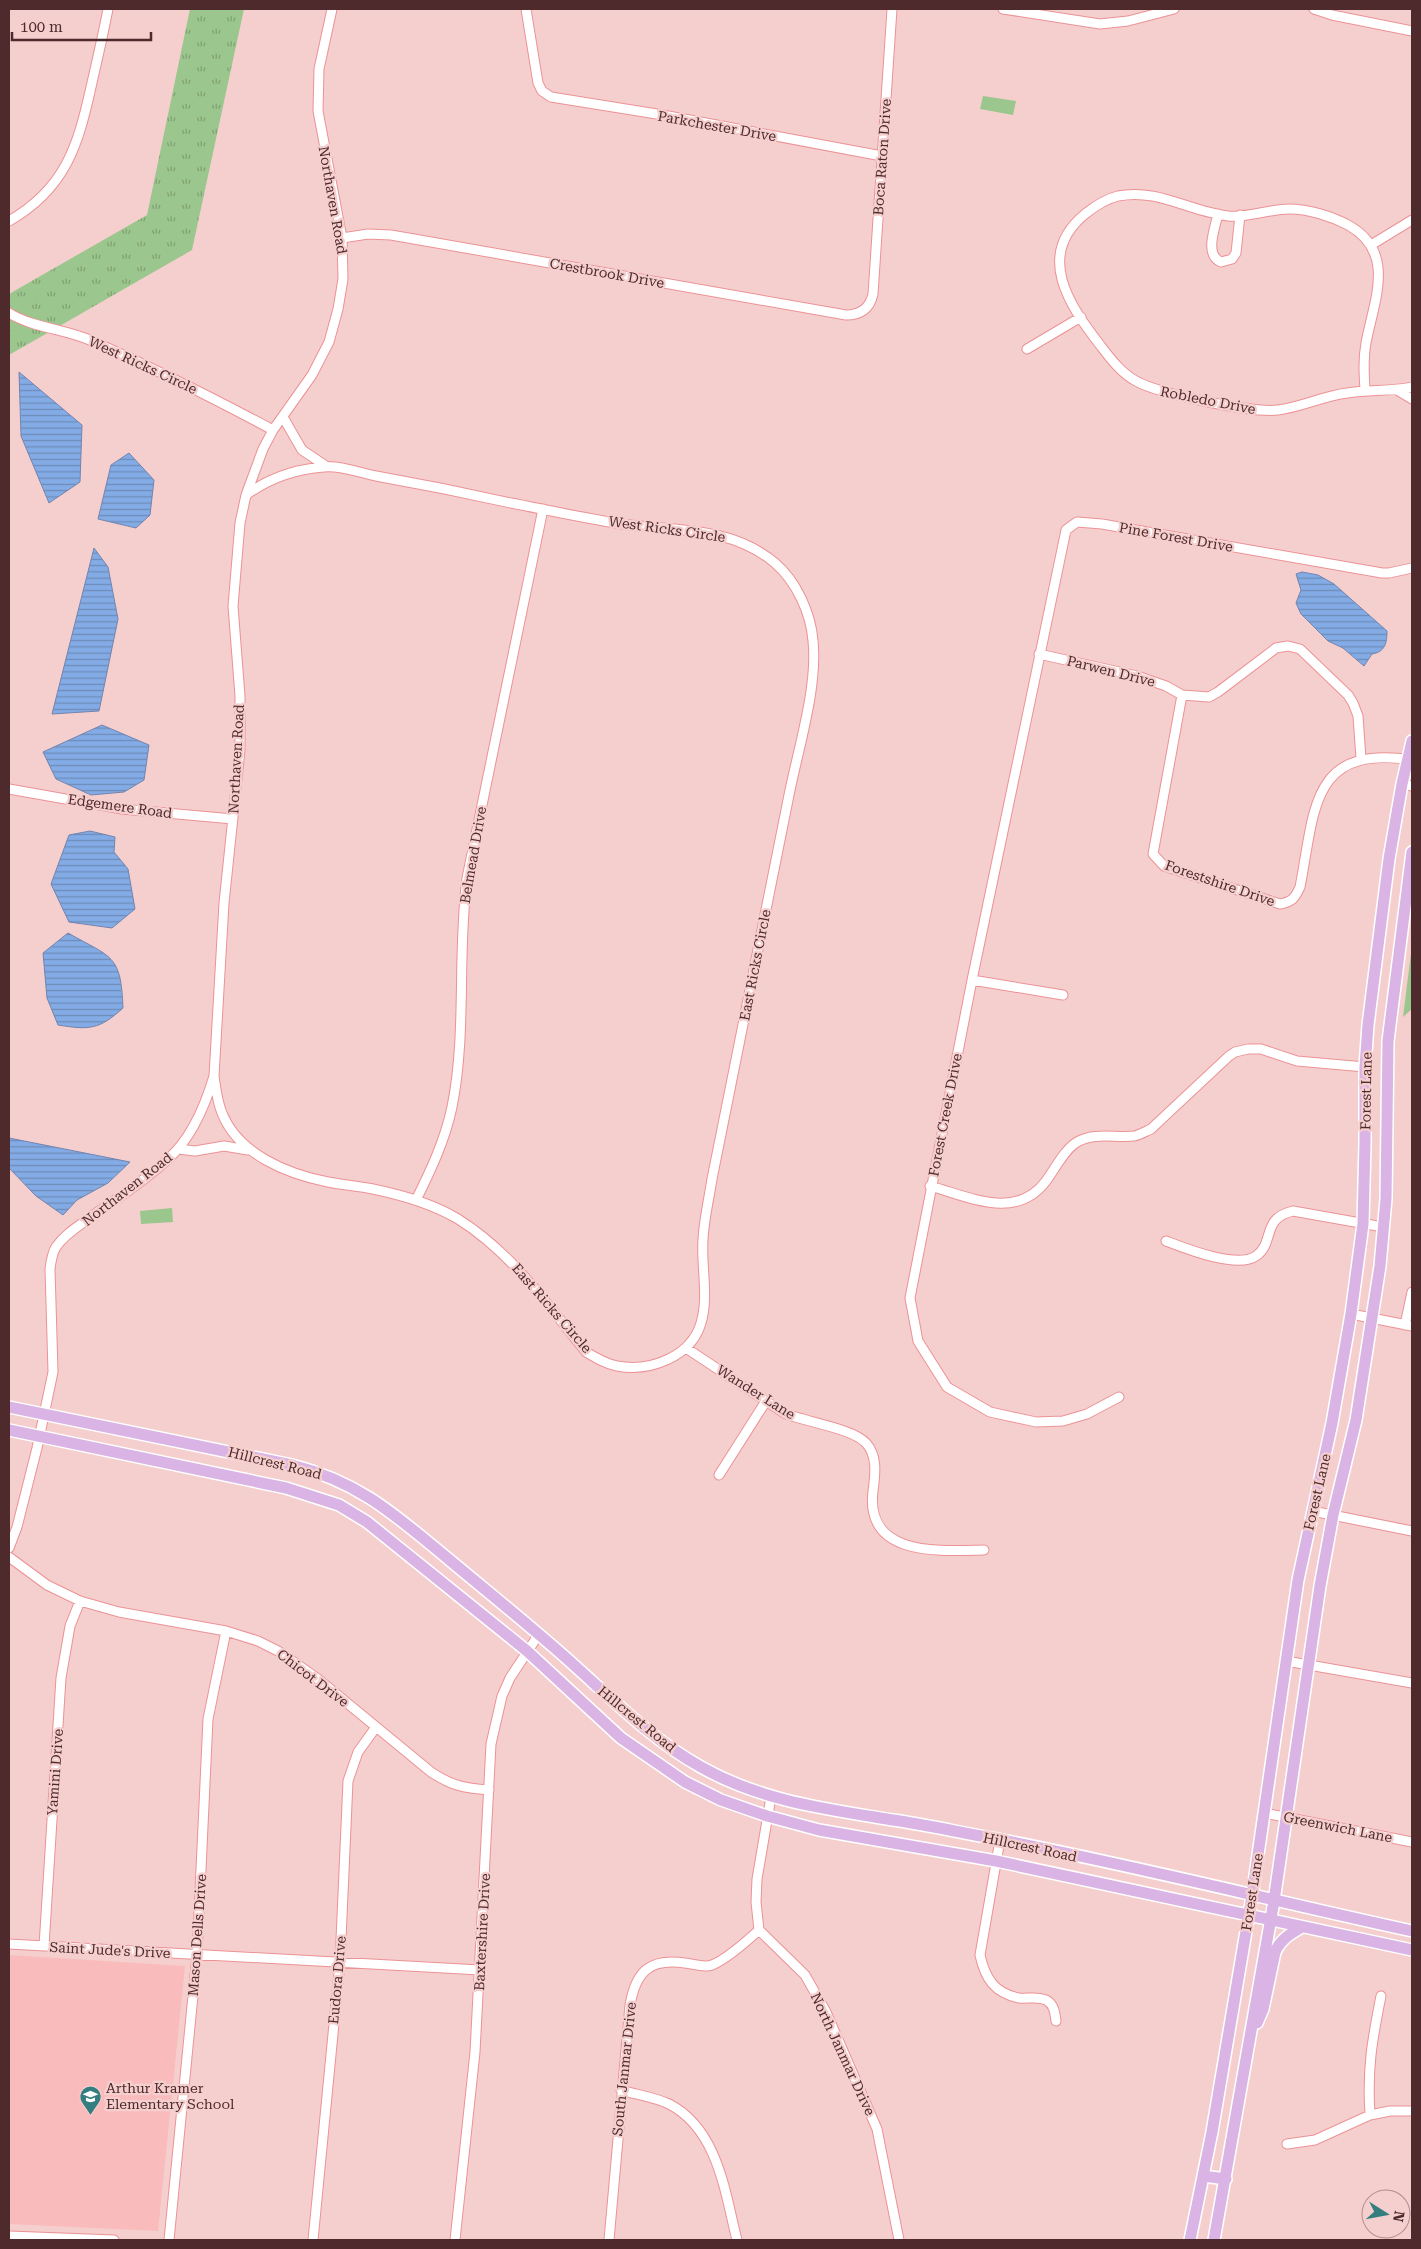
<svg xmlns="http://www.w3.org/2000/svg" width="1421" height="2249" viewBox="0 0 1421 2249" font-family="'Roboto Serif',serif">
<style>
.built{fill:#f9bbbc}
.grass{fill:url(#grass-tufts)}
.pitch{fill:#9bc68d}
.water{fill:url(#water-rules);stroke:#7384ae}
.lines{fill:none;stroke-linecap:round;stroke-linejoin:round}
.minor-casing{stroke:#ec9295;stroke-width:11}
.major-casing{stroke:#fff;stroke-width:14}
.minor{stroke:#fff;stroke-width:9}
.major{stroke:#d9b4e4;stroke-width:11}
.labels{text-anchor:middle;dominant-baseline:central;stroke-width:4.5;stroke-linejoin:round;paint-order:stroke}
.street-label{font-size:14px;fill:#4f2a2c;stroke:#f5cfce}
.poi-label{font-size:14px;fill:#4f2a2c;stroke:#f5cfce;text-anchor:start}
</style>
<defs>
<pattern id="grass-tufts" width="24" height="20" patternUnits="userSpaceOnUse" patternTransform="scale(1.25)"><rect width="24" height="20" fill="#9bc68d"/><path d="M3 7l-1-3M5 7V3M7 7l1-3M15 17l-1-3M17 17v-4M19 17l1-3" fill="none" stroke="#81a173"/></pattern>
<pattern id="water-rules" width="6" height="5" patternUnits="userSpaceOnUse" patternTransform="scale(1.25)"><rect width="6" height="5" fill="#83abe5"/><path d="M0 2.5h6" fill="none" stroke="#6e8bba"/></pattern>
</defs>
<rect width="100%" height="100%" fill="#f5cfce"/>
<path class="built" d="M9 1955 185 1966 158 2231 9 2224Z"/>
<path class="grass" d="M190 9H244L192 250 9 355V294L147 215Z
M1412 945V1009L1403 1017Z"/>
<path class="pitch" d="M983 96 1016 101 1013 115 980 109Z
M172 1208 173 1222 141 1224 140 1211Z"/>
<path class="water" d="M19 372 82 425 80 482 49 503 21 436Z
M129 453 154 480 150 515 136 528 98 519 111 465Z
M94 548 108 567 118 619 99 711 52 714Z
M1302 572 1318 575 1334 584 1387 631C1387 643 1385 652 1372 654L1364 666 1343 648 1328 641 1301 614 1296 603 1301 590 1296 574Z
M102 725 149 745 144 780 124 792 91 795 56 779 43 752Z
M90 831 115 837 114 852 128 869 135 909 112 928 69 922 51 884 69 835Z
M68 933C112 958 121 954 123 1008 99 1030 89 1030 58 1025L47 998 43 953Z
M9 1138 130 1162 108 1183 77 1200 63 1215 36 1196 9 1168Z"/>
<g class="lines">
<defs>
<path id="minor" d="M526 9 538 83 542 91 551 97 663 115 882 156
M1003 9 1100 24 1128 21 1174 9
M1314 9 1332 15 1412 31
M1218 214C1215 228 1204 255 1221 262L1232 259 1236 253 1240 215
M9 221C65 189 78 146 91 87 97 61 103 35 108 9
M342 238 368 234 391 235 846 315C861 315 870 308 873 294L892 9
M1371 245 1412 220
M9 313C33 328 66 329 92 341 154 368 213 398 273 430
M1027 349 1081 317
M1365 390C1364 374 1363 359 1366 343 1374 300 1397 252 1348 225 1331 216 1308 209 1289 209 1269 209 1248 218 1228 216 1190 212 1158 188 1118 196 1105 199 1095 206 1085 214 1035 255 1069 305 1100 345 1110 358 1121 373 1136 381 1159 394 1252 413 1278 410 1302 407 1323 396 1347 393 1369 389 1391 392 1412 387
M1397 390 1412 399
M283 417 302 450 326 466
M1039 654 1137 676 1166 686 1182 695 1209 697 1218 692 1276 648 1288 646 1300 649 1348 695 1353 703 1358 716 1361 759
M1182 695 1153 854 1164 866 1280 904C1292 902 1295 898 1300 887 1315 811 1310 744 1412 760
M1402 784 1412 786
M9 789 122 809 233 819
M972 980 1063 995
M214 1076C216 1089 217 1101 222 1113 238 1154 287 1174 328 1182 343 1185 358 1186 373 1189 402 1195 433 1204 458 1219 511 1252 547 1304 586 1352 596 1358 606 1364 617 1366 650 1372 691 1357 701 1323 709 1296 701 1267 703 1239 704 1219 709 1199 712 1179 737 1053 763 926 788 800 797 752 818 689 813 641 811 613 796 581 775 563 731 526 675 531 622 524 584 518 547 510 511 503 466 493 421 484 376 476 360 473 340 465 324 467 296 469 268 479 246 495
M178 1149 195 1151 224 1146 248 1150
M930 1186C970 1197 1016 1221 1046 1181 1055 1169 1064 1150 1077 1142 1094 1132 1115 1138 1134 1136 1140 1135 1146 1131 1151 1129L1229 1056 1235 1052 1248 1049H1261L1297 1061 1365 1067
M416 1200C431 1170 445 1140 452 1107 467 1032 457 954 467 878L543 509
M1166 1241C1187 1249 1237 1269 1256 1256 1275 1243 1261 1218 1293 1211L1383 1227
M1351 1314 1412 1326
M1405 1325 1412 1292
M686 1348 784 1413C805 1422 852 1428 866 1443 878 1456 875 1475 873 1491 865 1557 939 1551 984 1550
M1119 1397 1087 1414 1063 1421 1036 1422 990 1412 947 1387 918 1341 910 1298 972 980 1066 530 1077 522 1102 524 1382 573H1389L1412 568
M719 1475 766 1401
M1312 1511 1412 1531
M9 1548 17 1527 37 1448 53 1372 50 1269C51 1261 52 1253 56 1247 64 1235 77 1227 88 1219 114 1200 144 1182 168 1159 192 1138 205 1106 214 1076L224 903 240 750V696L233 606 240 523 246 495 263 449 273 430 312 375 329 342 338 309 343 279 342 238 318 111 319 69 332 9
M9 1557 47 1585 80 1601 119 1612 226 1631 258 1641 278 1651 318 1679 431 1772C452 1786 464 1788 489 1790
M1286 1661 1412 1683
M771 1797 757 1879 756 1902 759 1930 805 1975 826 2012 877 2129 899 2240
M1264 1813 1412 1842
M1000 1840 980 1955C985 1978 994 1993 1019 1998 1027 1999 1038 1996 1046 2000 1054 2004 1055 2013 1056 2021
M9 1944 480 1970
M44 1946 61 1678 70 1626 80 1601
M621 2090C637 2095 654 2097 669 2104 718 2129 725 2193 737 2240
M1370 2115C1367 2069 1372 2041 1381 1996
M1287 2144 1315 2140 1370 2115 1390 2111H1412
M9 2236 114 2240
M169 2240 197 1955 208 1719 226 1631
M313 2240 340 1962 348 1781 358 1752 376 1727
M455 2240 475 2052 491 1744 502 1696 510 1678 539 1634
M609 2240 630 2005C636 1971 650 1958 685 1963 694 1964 704 1968 712 1965 727 1959 747 1941 759 1930"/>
<path id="major" d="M9 1407 292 1465C359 1482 394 1514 446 1557 489 1593 533 1628 575 1666 615 1702 654 1741 701 1767 761 1801 826 1809 893 1820 928 1825 962 1833 997 1839 1136 1866 1274 1901 1412 1931
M9 1430 286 1488 339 1505 367 1522 527 1651 621 1738 685 1782 721 1800 767 1816 819 1830 996 1861 1412 1950
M1257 2023 1263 2009 1275 1952C1281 1939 1290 1934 1302 1927
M1203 2176 1226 2179
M1190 2240 1212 2132 1252 1896 1298 1580 1332 1423 1351 1314 1363 1224 1365 1143V1067L1368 1025 1389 859 1402 784 1412 741
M1214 2240 1274 1901 1320 1586 1333 1515 1356 1420 1380 1266 1386 1199 1388 1041 1412 852"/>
</defs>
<use href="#minor" class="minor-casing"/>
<use href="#major" class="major-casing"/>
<use href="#minor" class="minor"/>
<use href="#major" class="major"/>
</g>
<defs>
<symbol id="school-pin" viewBox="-11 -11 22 30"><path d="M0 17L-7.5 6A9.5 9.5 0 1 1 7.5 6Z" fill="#357e80" stroke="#f5cfce"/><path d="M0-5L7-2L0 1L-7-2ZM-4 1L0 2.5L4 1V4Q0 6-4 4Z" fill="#fff"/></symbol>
</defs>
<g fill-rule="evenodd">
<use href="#school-pin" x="78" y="2084" width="25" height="34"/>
</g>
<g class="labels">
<g class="street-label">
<text transform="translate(717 126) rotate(10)">Parkchester Drive</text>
<text transform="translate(882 157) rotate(-86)">Boca Raton Drive</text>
<text transform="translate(333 200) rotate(80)">Northaven Road</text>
<text transform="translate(607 273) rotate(10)">Crestbrook Drive</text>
<text transform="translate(143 365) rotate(25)">West Ricks Circle</text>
<text transform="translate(1208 400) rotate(11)">Robledo Drive</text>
<text transform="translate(667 529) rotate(8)">West Ricks Circle</text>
<text transform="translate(1176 537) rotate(10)">Pine Forest Drive</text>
<text transform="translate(1111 671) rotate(14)">Parwen Drive</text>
<text transform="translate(236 759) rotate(-87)">Northaven Road</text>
<text transform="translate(120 806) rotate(8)">Edgemere Road</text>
<text transform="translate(473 855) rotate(-80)">Belmead Drive</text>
<text transform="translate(1220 883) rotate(19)">Forestshire Drive</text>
<text transform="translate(755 965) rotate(-79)">East Ricks Circle</text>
<text transform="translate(1366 1091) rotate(-89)">Forest Lane</text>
<text transform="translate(945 1115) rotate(-79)">Forest Creek Drive</text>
<text transform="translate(127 1189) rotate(-38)">Northaven Road</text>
<text transform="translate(552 1308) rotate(49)">East Ricks Circle</text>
<text transform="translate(756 1392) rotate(32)">Wander Lane</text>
<text transform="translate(275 1463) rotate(14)">Hillcrest Road</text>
<text transform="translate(1317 1492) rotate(-77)">Forest Lane</text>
<text transform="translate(313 1678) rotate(37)">Chicot Drive</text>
<text transform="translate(637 1719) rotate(39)">Hillcrest Road</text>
<text transform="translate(55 1772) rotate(-86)">Yamini Drive</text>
<text transform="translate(1338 1827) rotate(11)">Greenwich Lane</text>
<text transform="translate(1030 1847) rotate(12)">Hillcrest Road</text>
<text transform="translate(1252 1892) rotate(-81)">Forest Lane</text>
<text transform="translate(482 1932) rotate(-87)">Baxtershire Drive</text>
<text transform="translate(197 1935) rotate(-86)">Mason Dells Drive</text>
<text transform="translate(110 1950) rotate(3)">Saint Jude's Drive</text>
<text transform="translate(337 1980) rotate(-85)">Eudora Drive</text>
<text transform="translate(843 2054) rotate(65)">North Janmar Drive</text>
<text transform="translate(624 2069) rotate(-84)">South Janmar Drive</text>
</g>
<g class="poi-label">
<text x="106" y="2088">Arthur Kramer<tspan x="106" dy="16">Elementary School</tspan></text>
</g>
</g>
<rect width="1421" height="2249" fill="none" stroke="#4f2a2c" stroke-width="20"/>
<g transform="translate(1386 2214) rotate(101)"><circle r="24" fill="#f5cfce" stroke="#b38d8d"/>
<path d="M0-4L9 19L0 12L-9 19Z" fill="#357e80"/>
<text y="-8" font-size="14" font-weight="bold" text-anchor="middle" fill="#4f2a2c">N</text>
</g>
<path d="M12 32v8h139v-8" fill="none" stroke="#4f2a2c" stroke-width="2.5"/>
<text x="20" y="32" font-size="15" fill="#4f2a2c" stroke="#f5cfce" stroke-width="4" paint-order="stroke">100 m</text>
</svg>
